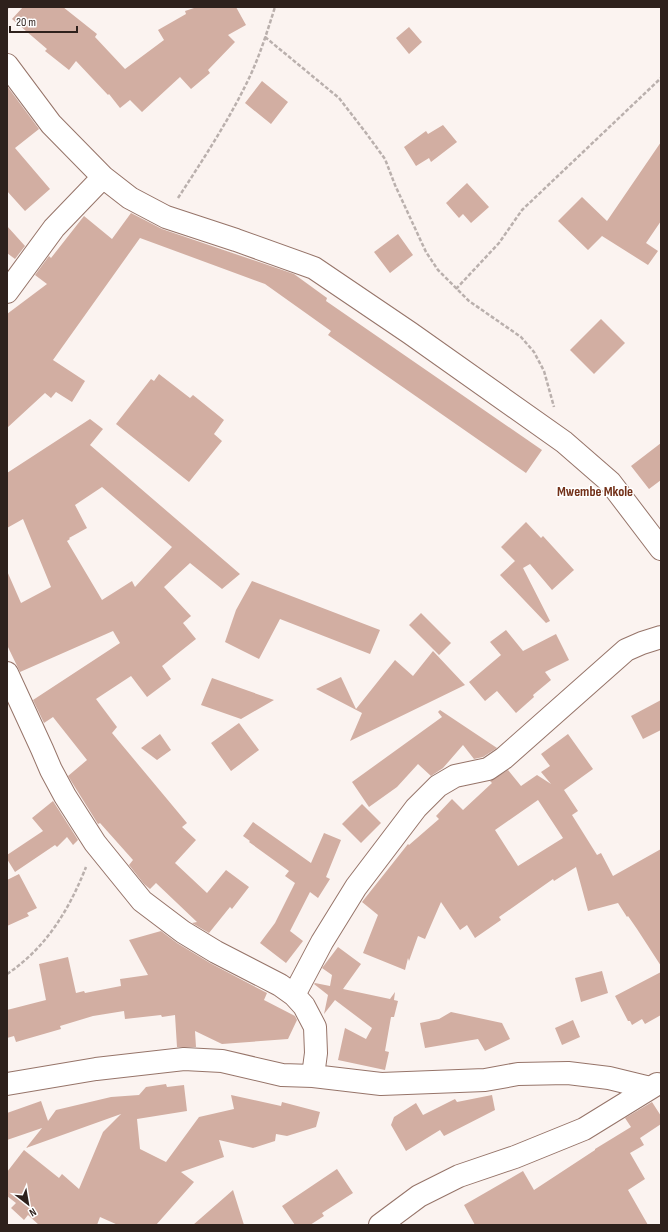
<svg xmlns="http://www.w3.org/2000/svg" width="668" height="1232" viewBox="0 0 668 1232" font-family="'Sofia Sans Condensed',sans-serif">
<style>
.building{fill:#d2aea2;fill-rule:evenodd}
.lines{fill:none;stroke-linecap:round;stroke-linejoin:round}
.minor-casing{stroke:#967469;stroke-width:24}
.path{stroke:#bab0ad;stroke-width:2.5;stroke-dasharray:4 2;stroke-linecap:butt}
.minor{stroke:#fff;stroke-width:22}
.labels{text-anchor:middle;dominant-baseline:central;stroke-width:3;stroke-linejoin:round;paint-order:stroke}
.quarter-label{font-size:14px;font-weight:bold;fill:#733119;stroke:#fff}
</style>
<rect width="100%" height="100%" fill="#fbf3f0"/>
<path class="building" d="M23 7H63L97 34 95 37 125 69 164 40 158 30 186 14 185 11 197 7H236L246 25 228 35 235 42 208 70 210 73 191 89 180 77 142 112 130 100 120 108 109 94 108 95 76 61 69 70 45 51 47 49 12 19Z
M409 27 422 42 409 54 396 38Z
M262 81 288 102 271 124 245 103Z
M7 86 39 129 15 148 50 189 25 211 7 191Z
M443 125 457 142 431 162 429 158 416 166 404 147 426 131 428 134Z
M661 142V221L646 243 658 251 648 265 602 236 588 250 558 221 582 197 607 221Z
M467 183 489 207 471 223 463 214 459 218 446 203Z
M131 213 162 229 294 274 327 298 326 301 542 450 526 473 328 335 331 331 265 284 140 238 53 360 85 381 72 402 56 392 51 398 45 393 7 428V314L47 284 35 275 49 256 51 258 84 216 112 239Z
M7 226 25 246 15 259 7 253Z
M398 234 413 255 390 273 374 252Z
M601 319 625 343 594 374 570 350Z
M159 374 190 398 193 395 224 420 214 434 222 441 189 482 116 424 151 379 154 381Z
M90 419 103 429 90 445 240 574 222 589 190 563 164 587 191 616 183 623 196 639 162 666 171 679 147 697 131 676 96 699 117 727 112 733 187 823 182 827 196 840 175 863 207 893 226 870 249 887 232 909 230 907 209 933 192 923 197 922 156 883 150 889 144 884 129 865 133 860 100 823 98 824 68 776 87 760 53 717 44 723 33 700 120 643 113 631 20 672 7 645V571L21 603 51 587 23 519 7 528V473ZM102 487 172 547 135 587 132 581 102 600 67 541 70 539 69 538 87 528 75 505Z
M661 443V480L649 489 631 466Z
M526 522 541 538 543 536 574 570 552 590 530 564 523 568 550 621 546 623 500 575 515 561 501 547Z
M252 581 380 630 370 654 280 619 259 659 225 642 236 610Z
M421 613 451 643 439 655 409 625Z
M506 630 523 651 556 634 569 660 545 672 551 680 533 695 534 697 516 713 497 691 485 701 469 682 501 655 490 642Z
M433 651 465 685 350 741 362 713 316 689 341 677 356 709 395 660 413 676Z
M212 678 274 700 241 719 201 705Z
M661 700V730L643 739 631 716Z
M440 710 497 748 483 757 474 759 463 745 443 768 431 776 418 764 397 787 369 807 352 782 442 717 438 712Z
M239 723 259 750 231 771 211 743Z
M160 734 171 750 157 760 141 748Z
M568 734 593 769 564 790 578 811 572 815 597 855 601 853 613 876 661 849V966L637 929 628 916 627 917 618 903 588 911 576 867 554 881 553 879 499 917 501 920 475 938 467 925 460 930 441 902 425 939 418 936 409 961 408 958 405 970 363 953 378 915 362 902 408 844 409 845 439 819 436 816 452 799 463 810 492 783 490 781 508 770 521 786 537 775 551 784 541 772 550 766 541 754ZM538 800 563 838 518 866 495 830Z
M53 801 78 840 73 845 67 837 57 847 55 845 15 872 7 859V855L43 831 32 818Z
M362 804 381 823 361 843 342 824Z
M253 822 311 863 324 833 341 840 326 877 330 879 318 898 310 892 290 931 303 941 286 963 260 943 275 923 295 883 285 876 289 871 249 842 250 841 243 836Z
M19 874 37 908 27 913 29 916 7 926V880Z
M161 931 177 943 210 963 267 993 264 1000 295 1016 297 1020 288 1039 222 1044 195 1031 196 1047H177L175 1015 162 1017 161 1015 125 1019 124 1011 93 1016 60 1026 61 1029 16 1042 14 1036 7 1038V1010L46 1000 39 964 68 957 76 993 84 991 85 993 121 986 120 979 148 975 129 940Z
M338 947 361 964 343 989 390 999 395 992 394 1000 398 1001 394 1017H391L385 1051 389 1052 385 1070 338 1060 345 1028 366 1039 372 1028 335 1000 324 1014 328 995 314 984 315 983 330 986 332 975 322 968Z
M602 971 608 993 581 1002 575 978Z
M661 972V1015L645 1024 642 1019 632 1025 630 1021H628L615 996Z
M451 1012 502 1023 510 1039 485 1051 478 1039 425 1048 420 1023 439 1019Z
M573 1020 580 1037 562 1045 555 1028Z
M166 1084 167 1087 184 1085 187 1111 137 1119 140 1149 166 1162 199 1117 234 1109 231 1095 281 1106 282 1102 320 1112 316 1127 287 1136 276 1134 275 1141 253 1148 219 1140 224 1157 181 1172 194 1182 156 1225H118L100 1217 97 1225H39L28 1215 24 1220 11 1208 16 1203 7 1196V1172L24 1150 59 1178 62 1174 79 1189 103 1132 121 1114 26 1148 42 1128 7 1140V1113L41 1101 48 1121 56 1110 111 1097 139 1095 146 1087Z
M492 1095 495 1110 444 1136 440 1130 406 1151 391 1125 394 1117 416 1103 423 1115 455 1099 457 1102Z
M652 1102 661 1116V1124L640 1138 644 1145 630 1153 645 1179 628 1190 648 1225H475L464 1205 523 1171 534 1190 595 1150V1149L631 1127 625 1118Z
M337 1169 353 1193 322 1213 324 1216 310 1225H295L282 1206Z
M233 1190 244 1225H193Z"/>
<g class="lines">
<defs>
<path id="minor" d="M7 65 51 124 103 177 130 198 166 217 236 240 314 268 410 333 564 442 610 482 661 549
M7 292 54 228 103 177
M7 673 42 749 51 770 65 796 95 843 142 901 183 932 216 952 280 985 294 995 304 1006 315 1027 316 1053 313 1076
M294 995 322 942 356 887 416 808 438 786 455 776 488 769 504 758 626 650 642 643 661 637
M7 1084 96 1069 184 1059 222 1061 282 1075 313 1076 381 1084 485 1080 518 1074 568 1073 609 1078 650 1088
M380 1225 419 1196 459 1176 515 1157 584 1129 657 1084"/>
</defs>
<use href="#minor" class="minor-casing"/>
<path class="path" d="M7 8 8 7
M265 37 339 98 366 133 385 159 395 185 426 252 438 270 469 301 521 337 534 352 544 371 554 407
M178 198C204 158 231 117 251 74 261 52 268 29 275 7
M456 289 499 243 522 210 661 78
M7 974C46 948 69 910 86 867"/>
<use href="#minor" class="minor"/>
</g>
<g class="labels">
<g class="quarter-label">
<text x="595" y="491">Mwembe Mkole</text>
</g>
</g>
<rect width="668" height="1232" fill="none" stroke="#2e211c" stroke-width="16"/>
<g transform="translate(28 1204) rotate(149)" stroke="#ffffff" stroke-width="3" paint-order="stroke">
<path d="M0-3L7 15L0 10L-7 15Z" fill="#2e211c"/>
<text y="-6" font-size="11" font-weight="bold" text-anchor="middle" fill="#2e211c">N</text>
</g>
<path d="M10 26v6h67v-6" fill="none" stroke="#2e211c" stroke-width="2"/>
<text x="16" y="26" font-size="12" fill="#2e211c" stroke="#ffffff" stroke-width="3" paint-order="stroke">20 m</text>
</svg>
